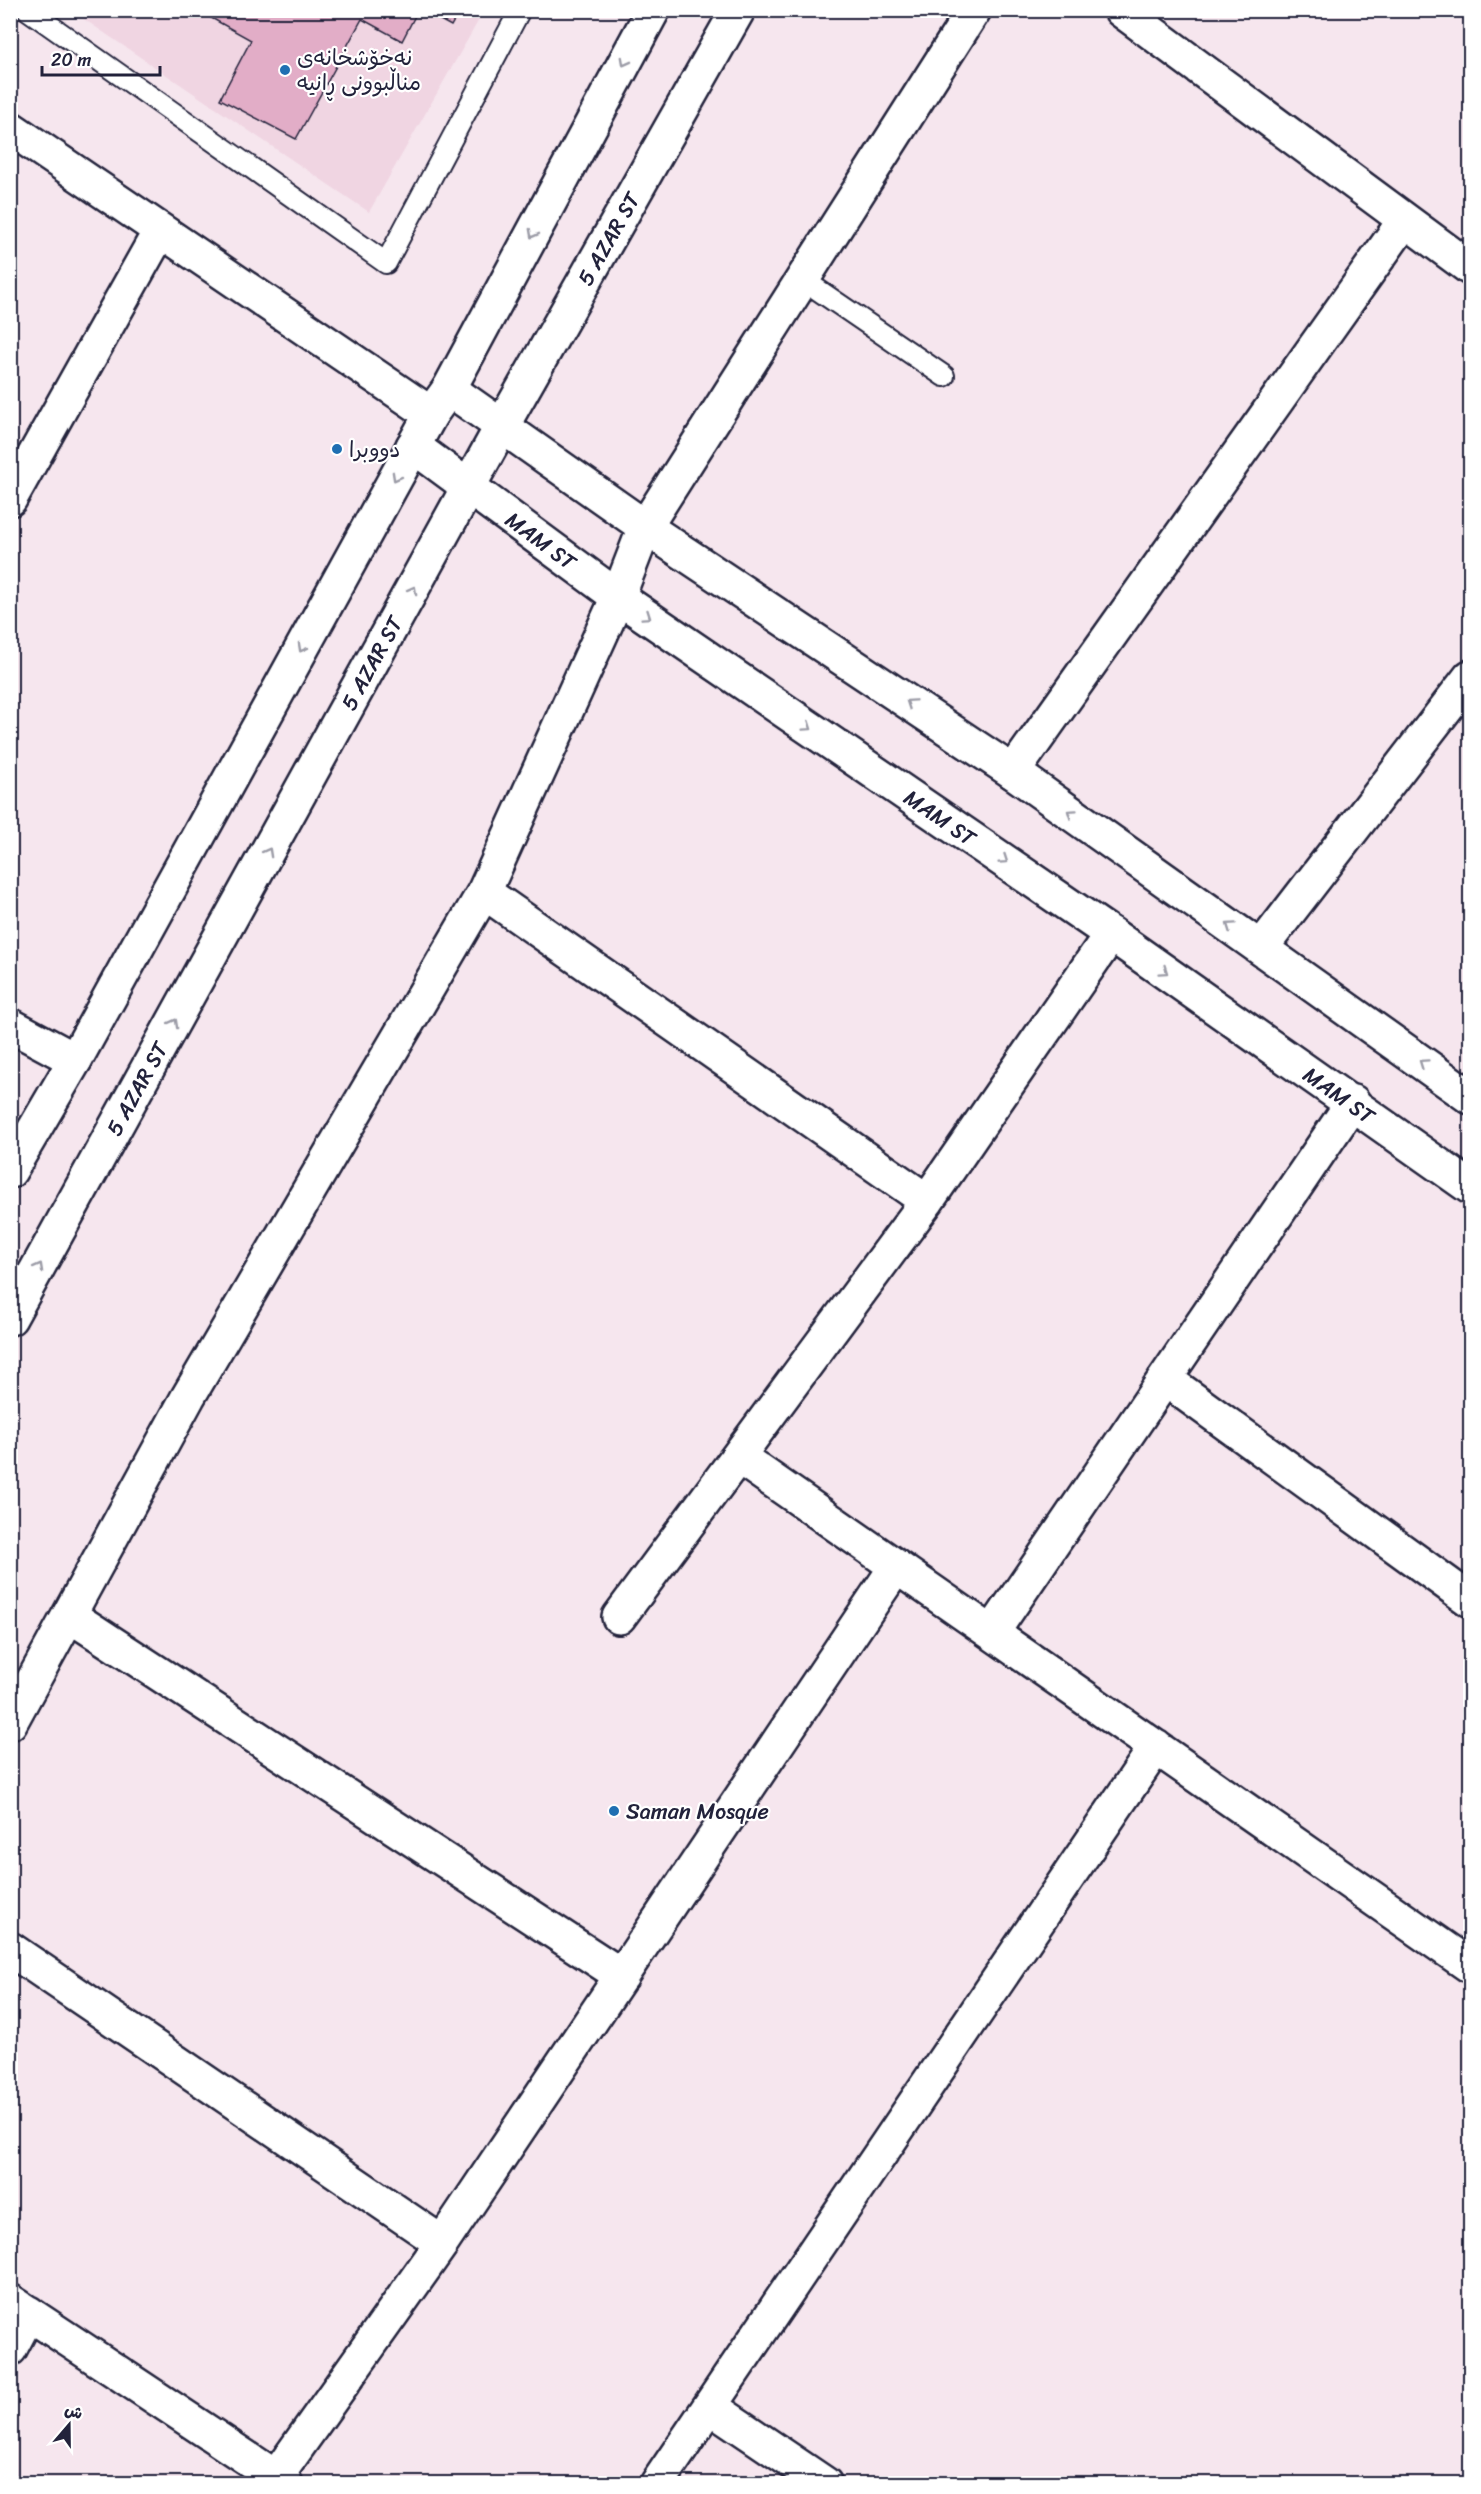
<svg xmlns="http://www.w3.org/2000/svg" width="1481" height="2494" viewBox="0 0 1481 2494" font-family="Sriracha,'Playpen Sans Arabic',sans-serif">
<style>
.built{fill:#f0d5e2}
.building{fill:#e2adc7;stroke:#22223b;stroke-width:1.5}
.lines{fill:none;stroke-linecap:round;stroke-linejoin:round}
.service-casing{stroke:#22223b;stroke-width:24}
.minor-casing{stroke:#22223b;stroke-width:38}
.secondary-casing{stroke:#22223b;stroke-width:38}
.service{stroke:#fff;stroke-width:20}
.minor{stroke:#fff;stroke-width:33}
.secondary{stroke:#fff;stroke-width:33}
.oneway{stroke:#9c9ca7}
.poi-dot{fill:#1f6fb2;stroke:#fff;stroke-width:2}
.labels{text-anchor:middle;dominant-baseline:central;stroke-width:4.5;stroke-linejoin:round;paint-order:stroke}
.poi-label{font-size:22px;fill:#22223b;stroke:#fff;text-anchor:start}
.street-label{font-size:22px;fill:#22223b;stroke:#fff}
</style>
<rect width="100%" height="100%" fill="#f6e6ee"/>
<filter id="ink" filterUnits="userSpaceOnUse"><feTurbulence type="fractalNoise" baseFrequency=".0167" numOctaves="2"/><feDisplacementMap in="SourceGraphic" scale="12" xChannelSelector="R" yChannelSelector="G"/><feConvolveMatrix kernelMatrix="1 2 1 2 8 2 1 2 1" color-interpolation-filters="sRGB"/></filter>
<g filter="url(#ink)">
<path class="built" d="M72 11H484L369 212Z"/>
<path class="building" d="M197 10H418L402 41 362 19 296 139 220 99 251 40Z
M422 10H460L451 26Z"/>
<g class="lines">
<defs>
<path id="service" d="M28 10 386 263 520 10
M802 279 944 376"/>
<path id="minor" d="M1121 10 1470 268
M10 128 431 414
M10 499 160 231
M1013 772 1405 220
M484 892 927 1201
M1261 948 1470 677
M10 1025 75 1060
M1165 1379 1470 1600
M739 1457 1470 1966
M69 1615 622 1976
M619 1617 927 1201 1111 934
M992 1633 1353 1102
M10 1723 188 1397 484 892 618 597 645 527 974 10
M10 1949 442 2243
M10 2301 286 2484
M10 2349 29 2313
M711 2407 825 2484
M276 2477 442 2243 896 1567
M657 2484 1156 1747"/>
<g id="secondary">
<path d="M449 389 645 527 1013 772 1470 1097"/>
<path id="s1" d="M413 446 618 597 1111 934 1470 1187"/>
<path d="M10 1171 75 1060 431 414 449 389 653 10"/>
<path id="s2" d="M10 1318 502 426 738 10"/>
</g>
</defs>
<use href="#service" class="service-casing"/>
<use href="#minor" class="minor-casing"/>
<use href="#secondary" class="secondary-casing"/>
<use href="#service" class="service"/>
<use href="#minor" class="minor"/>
<use href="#secondary" class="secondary"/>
</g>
<defs><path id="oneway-chevron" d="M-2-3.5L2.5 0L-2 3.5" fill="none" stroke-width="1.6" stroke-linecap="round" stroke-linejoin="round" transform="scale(1.5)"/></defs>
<g class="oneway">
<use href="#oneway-chevron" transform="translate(625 62) rotate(118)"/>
<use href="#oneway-chevron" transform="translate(533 234) rotate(118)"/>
<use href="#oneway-chevron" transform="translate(396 477) rotate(119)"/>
<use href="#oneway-chevron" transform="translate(413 590) rotate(-61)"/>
<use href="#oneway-chevron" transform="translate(647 616) rotate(34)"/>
<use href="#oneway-chevron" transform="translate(302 648) rotate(119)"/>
<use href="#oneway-chevron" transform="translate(910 703) rotate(-146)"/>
<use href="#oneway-chevron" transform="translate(808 727) rotate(34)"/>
<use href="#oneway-chevron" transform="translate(1071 813) rotate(-145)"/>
<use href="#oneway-chevron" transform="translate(268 852) rotate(-61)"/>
<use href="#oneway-chevron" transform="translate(1004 860) rotate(34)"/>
<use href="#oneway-chevron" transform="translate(1230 926) rotate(-145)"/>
<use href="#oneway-chevron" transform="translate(1164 971) rotate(35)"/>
<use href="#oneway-chevron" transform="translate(174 1023) rotate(-61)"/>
<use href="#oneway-chevron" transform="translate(1423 1063) rotate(-145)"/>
<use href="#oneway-chevron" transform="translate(39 1267) rotate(-61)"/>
</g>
</g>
<g class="poi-dot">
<circle cx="285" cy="70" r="6"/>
<circle cx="337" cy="449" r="6"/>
<circle cx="614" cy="1811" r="6"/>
</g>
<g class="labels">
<g class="poi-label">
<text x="297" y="57">نەخۆشخانەی<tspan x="297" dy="25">مناڵبوونی ڕانیە</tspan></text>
<text x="349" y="449">دووبرا</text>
<text x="626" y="1811">Saman Mosque</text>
</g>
<g class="street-label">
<text stroke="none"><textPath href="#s2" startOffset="1234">5 AZAR ST</textPath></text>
<text stroke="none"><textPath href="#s1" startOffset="159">MAM ST</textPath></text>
<text stroke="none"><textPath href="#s2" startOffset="748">5 AZAR ST</textPath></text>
<text stroke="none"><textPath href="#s1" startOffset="645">MAM ST</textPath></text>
<text stroke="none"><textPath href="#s2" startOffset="262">5 AZAR ST</textPath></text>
<text stroke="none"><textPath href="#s1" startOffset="1131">MAM ST</textPath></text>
</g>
</g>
<rect width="1481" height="2494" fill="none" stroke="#fff" stroke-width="36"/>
<rect x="18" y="18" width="1445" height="2458" fill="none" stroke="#22223b" stroke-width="2" filter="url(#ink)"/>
<g transform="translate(69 2425) rotate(20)" stroke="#ffffff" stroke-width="4.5" paint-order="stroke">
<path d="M0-4.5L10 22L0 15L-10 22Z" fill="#22223b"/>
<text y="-9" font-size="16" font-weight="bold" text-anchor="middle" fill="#22223b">ش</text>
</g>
<path d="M42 66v9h118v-9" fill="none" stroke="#22223b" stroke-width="3"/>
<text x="51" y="66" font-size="18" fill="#22223b" stroke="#ffffff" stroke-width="4.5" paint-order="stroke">20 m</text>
</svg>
